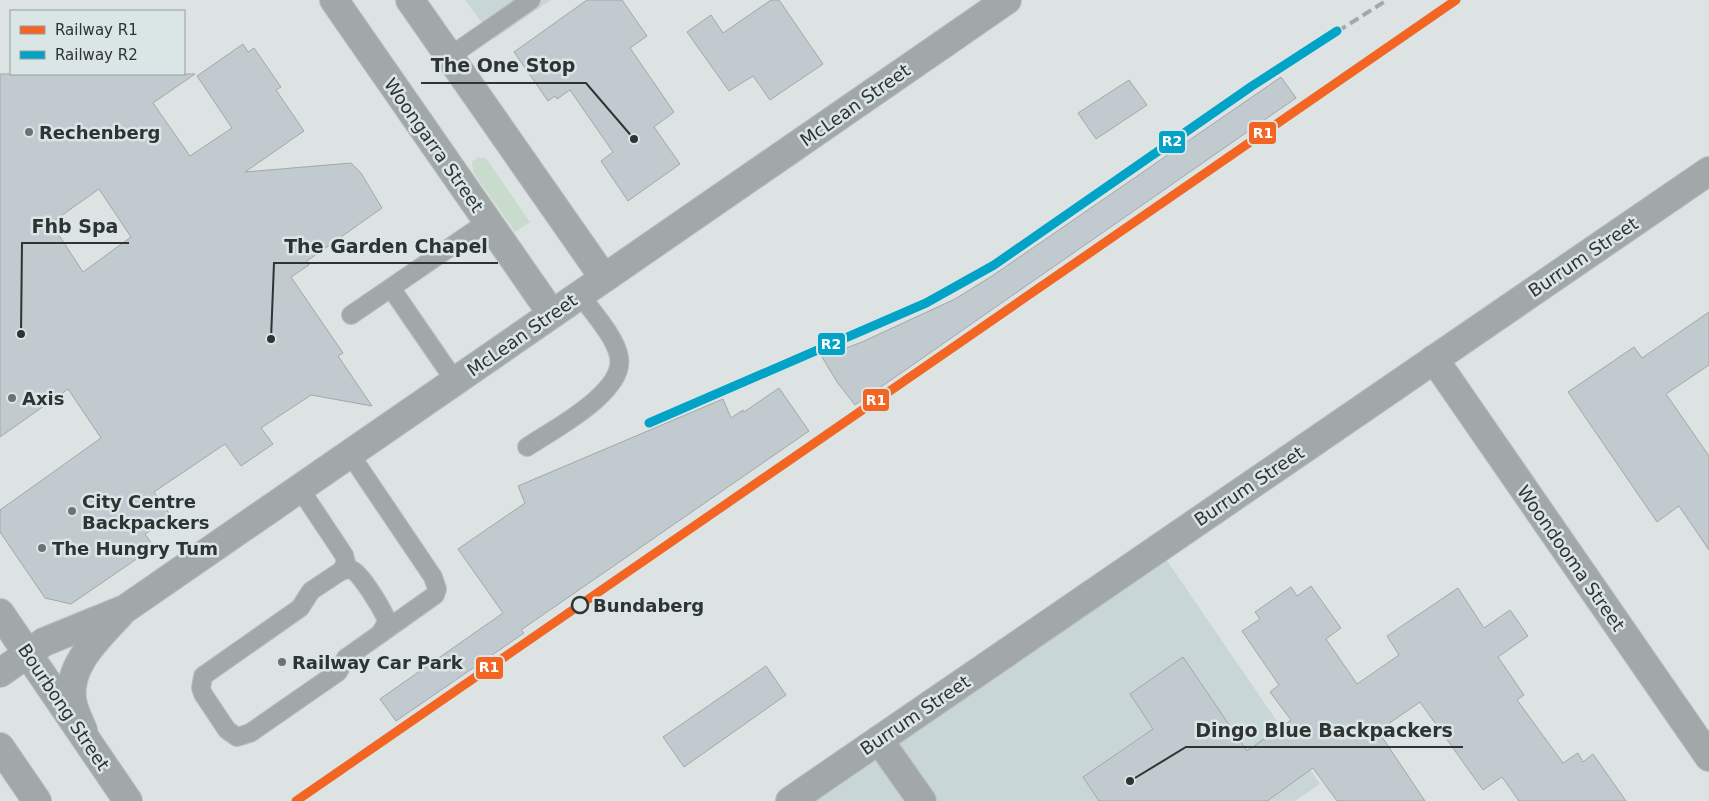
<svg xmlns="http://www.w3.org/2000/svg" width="1709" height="801" font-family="'DejaVu Sans',sans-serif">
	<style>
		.built { fill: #c8d6d7 }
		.green { fill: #c9dbcd }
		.building { fill: #c1cacf; stroke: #a3a7a8; fill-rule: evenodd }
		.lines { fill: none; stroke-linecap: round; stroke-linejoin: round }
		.service-casing { stroke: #bbbfbf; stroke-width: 20 }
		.minor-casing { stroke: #bbbfbf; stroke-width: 30 }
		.secondary-casing { stroke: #bbbfbf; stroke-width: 30 }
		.service { stroke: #a2a8a7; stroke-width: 18 }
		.minor { stroke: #a2a8a7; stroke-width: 28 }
		.secondary { stroke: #a1a8a7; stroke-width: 28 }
		.rail { stroke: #a4a8a8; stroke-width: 4; stroke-dasharray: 10 5; stroke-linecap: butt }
		.rail-1-casing { stroke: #dae5e6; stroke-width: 12 }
		.rail-2-casing { stroke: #dae5e6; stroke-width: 12 }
		.rail-1 { stroke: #f26522; stroke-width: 9 }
		.rail-2 { stroke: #02a3c6; stroke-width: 9 }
		.poi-dot { fill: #6c7171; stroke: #dae5e6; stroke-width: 2 }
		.stop-dot { fill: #dae5e6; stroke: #2f3333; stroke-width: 2.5 }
		.labels { text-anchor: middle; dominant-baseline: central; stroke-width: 5; stroke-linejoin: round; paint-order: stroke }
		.street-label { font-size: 18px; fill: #2f3333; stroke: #dae5e6 }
		.poi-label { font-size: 18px; font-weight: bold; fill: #2f3333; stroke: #dae5e6; text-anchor: start }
		.stop-label { font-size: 18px; font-weight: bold; fill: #2f3333; stroke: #dae5e6; text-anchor: start }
		.leader { fill: none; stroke: #2f3333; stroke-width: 2 }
		.callout-dot { fill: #2f3333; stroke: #dae5e6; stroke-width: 2 }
		.callout-label { font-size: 19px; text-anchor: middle; font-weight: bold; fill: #2f3333; stroke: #dae5e6; stroke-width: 5; stroke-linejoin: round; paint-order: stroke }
		.line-badge { stroke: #dae5e6; stroke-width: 2 }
		.badge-label { font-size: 14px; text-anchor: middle; font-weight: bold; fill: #fff }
	</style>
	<rect width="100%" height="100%" fill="#dde3e3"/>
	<!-- built -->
	<g class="built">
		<polygon points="465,0 551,0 494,39"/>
		<polygon points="1157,546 1320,784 1295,801 783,801"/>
	</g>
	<!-- green -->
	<polygon class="green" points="478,157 485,158 488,161 530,222 515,232 473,172 472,162"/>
	<!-- building -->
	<g class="building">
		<polygon points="587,0 622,0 647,36 630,48 674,112 654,127 680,164 628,201 601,161 613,152 570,90 557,99 555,96 548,101 514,52"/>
		<polygon points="771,0 779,0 823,64 770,100 753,76 729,91 687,32 711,15 723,33"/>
		<path d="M243,44L248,52L254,48L281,87L276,90L304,131L245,172L351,163L361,173L382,208L307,261L309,265L291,277L343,353L338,356L372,406L311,395L261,428L273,444L241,466L225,444L154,492L171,516L145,534L154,547L71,604L45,598L0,532V510L101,438L68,389L0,437V74H195L153,103L190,156L232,128L197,76ZM99,189L131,237L83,272L51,223Z"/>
		<polygon points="1281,77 1296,98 855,405 837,382 822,357 862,342 955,299 992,276"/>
		<polygon points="1129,80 1147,105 1096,139 1078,113"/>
		<polygon points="1709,312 1709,365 1666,394 1709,456 1709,550 1679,506 1657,522 1568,392 1634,347 1642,358"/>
		<polygon points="779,388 809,431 521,630 524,633 396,721 380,699 503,613 458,549 525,503 518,486 723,399 731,418 743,410 744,412"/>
		<polygon points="1311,586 1341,628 1326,639 1357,684 1399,655 1387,636 1458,588 1484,628 1510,610 1528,636 1498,657 1524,695 1517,700 1563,763 1578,753 1583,762 1593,754 1626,801 1519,801 1502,777 1483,790 1420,702 1378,731 1425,801 1337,801 1313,768 1267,801 1099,801 1083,777 1153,729 1130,694 1183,657 1247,751 1291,720 1270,692 1279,685 1242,631 1260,619 1255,612 1291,587 1297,596"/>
		<polygon points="766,666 786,695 684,767 663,737"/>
	</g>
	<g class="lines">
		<defs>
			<g id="service">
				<polyline points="449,57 531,0"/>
				<polyline points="391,288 455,381"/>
				<polyline points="351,315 487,222"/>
				<path d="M527,447C552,430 626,392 619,357C616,338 592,311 580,295"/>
				<polyline points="300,489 344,555 346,563 341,571 311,591 300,608 203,676 201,688 203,694 227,730 237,737 250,733 338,672 346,658 435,595 437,589 433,577 350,454"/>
				<path d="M341,571C344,570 349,569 352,570C361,573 385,613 387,622L380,634"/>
			</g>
			<g id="minor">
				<polyline points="334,0 552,314"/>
				<polyline points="410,0 604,278"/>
				<polyline points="1434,359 1709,757"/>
				<polyline points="0,673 44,642 125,609 1007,0"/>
				<path d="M83,730C79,721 74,711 72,700C67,665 99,637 120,614"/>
				<polyline points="879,740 922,801"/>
				<polyline points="790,801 1709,171"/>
			</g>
			<g id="secondary">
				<polyline points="0,613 128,801"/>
				<polyline points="0,747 37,801"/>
			</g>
		</defs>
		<!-- service casing -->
		<use href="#service" class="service-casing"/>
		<!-- minor casing -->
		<use href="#minor" class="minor-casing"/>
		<!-- secondary casing -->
		<use href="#secondary" class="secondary-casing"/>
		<!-- service -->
		<use href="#service" class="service"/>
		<!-- minor -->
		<use href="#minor" class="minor"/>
		<!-- secondary -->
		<use href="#secondary" class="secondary"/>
		<!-- rail -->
		<polyline class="rail" points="649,423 926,303 994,265 1252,86 1387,0"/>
		<defs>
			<polyline id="rail-1" points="296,801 1456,0"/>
			<polyline id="rail-2" points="649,423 926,303 994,265 1252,86 1337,31"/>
		</defs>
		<!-- rail-1 casing -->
		<use href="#rail-1" class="rail-1-casing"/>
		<!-- rail-2 casing -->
		<use href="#rail-2" class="rail-2-casing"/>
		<!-- rail-1 -->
		<use href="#rail-1" class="rail-1"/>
		<!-- rail-2 -->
		<use href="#rail-2" class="rail-2"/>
	</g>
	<!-- markers -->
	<g class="poi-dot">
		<circle cx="29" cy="132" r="5"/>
		<circle cx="12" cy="398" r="5"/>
		<circle cx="72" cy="511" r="5"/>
		<circle cx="42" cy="548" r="5"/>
		<circle cx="282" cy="662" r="5"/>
	</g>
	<circle class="stop-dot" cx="580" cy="605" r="8"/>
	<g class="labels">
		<!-- street labels -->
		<g class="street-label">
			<text transform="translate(855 105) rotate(-35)">McLean Street</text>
			<text transform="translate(434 145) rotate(55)">Woongarra Street</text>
			<text transform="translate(1583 257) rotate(-34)">Burrum Street</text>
			<text transform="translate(522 335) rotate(-35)">McLean Street</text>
			<text transform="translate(1249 486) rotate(-34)">Burrum Street</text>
			<text transform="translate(1571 558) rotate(55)">Woondooma Street</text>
			<text transform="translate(64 707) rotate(56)">Bourbong Street</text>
			<text transform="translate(915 715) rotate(-34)">Burrum Street</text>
		</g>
		<!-- poi labels -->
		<g class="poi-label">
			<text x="39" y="132">Rechenberg</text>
			<text x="22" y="398">Axis</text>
			<text x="82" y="501">City Centre<tspan x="82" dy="21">Backpackers</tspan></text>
			<text x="52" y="548">The Hungry Tum</text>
			<text x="292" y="662">Railway Car Park</text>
		</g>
		<!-- stop labels -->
		<g class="stop-label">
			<text x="593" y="605">Bundaberg</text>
		</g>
	</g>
	<!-- callouts -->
	<path class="leader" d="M634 139L586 83H421M21 334L22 243H129M271 339L274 263H498M1130 781L1186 747H1463"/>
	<g class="callout-dot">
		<circle cx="634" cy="139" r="5"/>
		<circle cx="21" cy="334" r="5"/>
		<circle cx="271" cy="339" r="5"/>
		<circle cx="1130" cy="781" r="5"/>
	</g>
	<g class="callout-label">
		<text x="503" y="72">The One Stop</text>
		<text x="75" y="233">Fhb Spa</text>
		<text x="386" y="253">The Garden Chapel</text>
		<text x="1324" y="737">Dingo Blue Backpackers</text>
	</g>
	<g class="line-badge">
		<rect x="1248" y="121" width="29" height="24" rx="5" fill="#f26522"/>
		<rect x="1158" y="130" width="28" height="24" rx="5" fill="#02a3c6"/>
		<rect x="817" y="332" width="29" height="24" rx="5" fill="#02a3c6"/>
		<rect x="862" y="388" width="28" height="24" rx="5" fill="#f26522"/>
		<rect x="475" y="656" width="29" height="24" rx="5" fill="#f26522"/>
	</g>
	<g class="badge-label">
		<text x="1263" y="138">R1</text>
		<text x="1172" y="146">R2</text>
		<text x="831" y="349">R2</text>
		<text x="876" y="405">R1</text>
		<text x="489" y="672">R1</text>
	</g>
	<!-- legend -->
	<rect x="10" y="10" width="175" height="65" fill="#dae5e6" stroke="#969e9e"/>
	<rect x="20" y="26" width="25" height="8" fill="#f26522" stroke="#969e9e"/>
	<text x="55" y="35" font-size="15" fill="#2f3333">Railway R1</text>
	<rect x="20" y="51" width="25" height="8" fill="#02a3c6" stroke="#969e9e"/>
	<text x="55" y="60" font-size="15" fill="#2f3333">Railway R2</text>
</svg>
